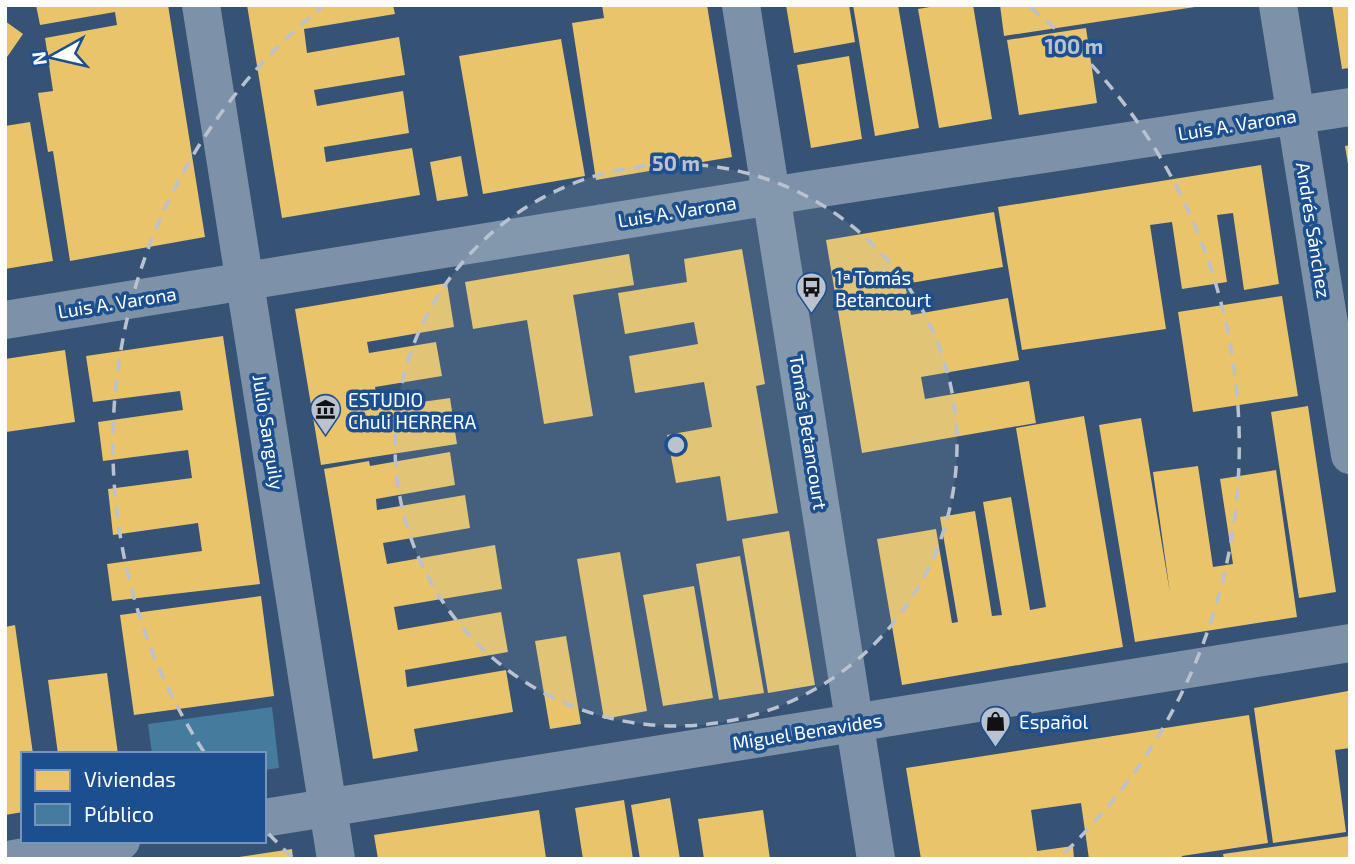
<svg xmlns="http://www.w3.org/2000/svg" width="1355" height="864" font-family="'Exo 2',sans-serif">
	<style>
		.homes { fill: #e9c46a }
		.public { fill: #457b9d }
		.lines { fill: none; stroke-linecap: round; stroke-linejoin: round }
		.minor { stroke: #7d92a8; stroke-width: 38 }
		.ring { fill: none; stroke: #b9c2ce; stroke-width: 3.5; stroke-dasharray: 12 9 }
		.labels { text-anchor: middle; dominant-baseline: central; stroke-width: 7; stroke-linejoin: round; paint-order: stroke }
		.street-label { font-size: 19px; fill: #fff; stroke: #1b4f8f }
		.poi-label { font-size: 19px; fill: #fff; stroke: #1b4f8f; text-anchor: start }
		.centre { fill: #b9c2ce; stroke: #1b4f8f; stroke-width: 3.5 }
		.ring-label { font-size: 21px; text-anchor: middle; font-weight: bold; fill: #b9c2ce; stroke: #1b4f8f; stroke-width: 7; stroke-linejoin: round; paint-order: stroke }
	</style>
	<rect width="100%" height="100%" fill="#365274"/>
	<!-- homes -->
	<g class="homes">
		<polygon points="36,5 168,5 205,237 70,261 53,151 48,152 38,93 53,91 45,38 117,25 115,12 40,25"/>
		<polygon points="247,5 393,5 395,14 304,29 307,53 399,37 405,75 314,90 317,106 403,91 409,133 324,147 326,162 412,148 420,195 282,218"/>
		<polygon points="602,5 707,5 732,157 596,180 572,23 604,18"/>
		<polygon points="786,5 849,5 855,42 794,53"/>
		<polygon points="853,5 898,5 919,128 875,136"/>
		<polygon points="941,5 973,5 992,119 939,128 918,9"/>
		<polygon points="1000,5 1195,5 1195,7 1004,36"/>
		<polygon points="1332,5 1350,5 1350,68 1342,69"/>
		<polygon points="5,21 23,34 5,60"/>
		<polygon points="1086,28 1097,103 1019,115 1007,40"/>
		<polygon points="561,39 585,176 483,194 459,56"/>
		<polygon points="849,56 862,139 811,148 797,65"/>
		<polygon points="30,122 53,261 5,269 5,126"/>
		<polygon points="1350,145 1350,164 1348,164 1345,146"/>
		<polygon points="461,156 468,196 437,201 430,162"/>
		<polygon points="1261,165 1279,284 1244,290 1233,213 1217,215 1227,282 1182,289 1172,222 1150,225 1166,329 1022,350 998,207"/>
		<polygon points="994,212 1003,267 905,284 911,315 1008,298 1019,360 921,377 925,399 1029,381 1036,423 862,453 826,240"/>
		<polygon points="742,249 765,384 756,386 778,513 727,521 720,476 676,483 667,435 712,427 704,382 635,393 629,356 698,344 694,322 625,334 618,293 687,282 684,259"/>
		<polygon points="629,254 634,285 573,295 593,416 544,424 527,320 473,329 465,282"/>
		<polygon points="447,283 454,327 367,342 369,353 436,342 442,376 375,387 379,408 450,398 457,444 321,465 295,309"/>
		<polygon points="1282,296 1298,396 1193,412 1178,312"/>
		<polygon points="223,336 260,584 112,601 107,564 202,551 198,523 113,535 108,489 192,478 188,450 103,461 98,422 183,410 180,391 93,402 86,356"/>
		<polygon points="65,350 75,422 6,432 5,359"/>
		<polygon points="1308,406 1336,592 1299,598 1271,412"/>
		<polygon points="1084,416 1123,647 902,685 877,539 936,529 952,623 958,622 940,517 975,511 992,616 1002,615 983,502 1011,497 1030,610 1046,607 1016,428"/>
		<polygon points="1141,418 1170,593 1153,472 1198,466 1213,567 1233,564 1220,479 1276,470 1297,617 1135,642 1099,425"/>
		<polygon points="450,452 455,485 376,499 377,510 465,495 470,528 383,543 387,564 495,545 502,589 394,607 398,630 501,612 508,652 405,670 407,687 506,670 513,712 414,729 418,751 373,759 324,469 369,461 370,466"/>
		<polygon points="789,531 815,685 768,693 742,539"/>
		<polygon points="620,552 647,711 604,719 577,559"/>
		<polygon points="740,556 764,693 719,700 696,564"/>
		<polygon points="694,586 713,698 663,706 643,595"/>
		<polygon points="261,596 274,696 134,715 120,615"/>
		<polygon points="15,625 33,754 23,754 23,812 5,815 5,627"/>
		<polygon points="566,636 581,724 550,729 535,641"/>
		<polygon points="107,673 118,754 58,754 48,680"/>
		<polygon points="1348,691 1350,748 1335,750 1346,832 1273,843 1254,708"/>
		<polygon points="1249,715 1268,843 1182,856 1182,859 1089,859 1081,803 1031,810 1037,851 1073,846 1074,859 921,859 906,768"/>
		<polygon points="670,798 680,859 640,859 631,805"/>
		<polygon points="624,800 633,859 583,859 575,808"/>
		<polygon points="539,810 546,858 378,859 374,835"/>
		<polygon points="763,810 770,859 704,859 698,819"/>
		<polygon points="1350,836 1350,859 1224,859 1223,854"/>
		<polygon points="292,849 293,859 239,859 239,857"/>
	</g>
	<!-- public -->
	<polygon class="public" points="272,707 279,768 264,770 264,754 152,754 148,724"/>
	<g class="lines">
		<!-- minor -->
		<g class="minor">
			<polyline points="201,5 336,859"/>
			<polyline points="741,5 876,859"/>
			<polyline points="1278,5 1350,455"/>
			<polyline points="5,320 802,191 1350,107"/>
			<polyline points="264,818 1350,643"/>
			<polyline points="13,859 121,841"/>
		</g>
	</g>
	<!-- distance rings -->
	<circle cx="676" cy="445" r="281" fill="#b9c2ce" fill-opacity=".12"/>
	<g class="ring">
		<circle cx="676" cy="445" r="281"/>
		<path d="M292 857A563 563 0 0 1 268 833M204 752A563 563 0 0 1 322 7M1030 7A563 563 0 0 1 1060 857"/>
	</g>
	<!-- icons -->
	<defs>
		<symbol id="bus-pin" viewBox="-11 -11 22 30"><path d="M0 17L-7.5 6A9.5 9.5 0 1 1 7.5 6Z" fill="#b9c2ce" stroke="#1b4f8f"/><path d="M-5-6H5V4H4V6H2V4H-2V6H-4V4H-5ZM-3.5-4V0h7V-4ZM-3.5 1.2v1.5H-2V1.2ZM2 1.2v1.5H3.5V1.2Z" fill="#111"/></symbol>
		<symbol id="museum-pin" viewBox="-11 -11 22 30"><path d="M0 17L-7.5 6A9.5 9.5 0 1 1 7.5 6Z" fill="#b9c2ce" stroke="#1b4f8f"/><path d="M0-6L6-3V-2H-6V-3ZM-5-1h2V3h-2ZM-1-1h2V3h-2ZM3-1h2V3H3ZM-6 4H6V6H-6Z" fill="#111"/></symbol>
		<symbol id="shop-pin" viewBox="-11 -11 22 30"><path d="M0 17L-7.5 6A9.5 9.5 0 1 1 7.5 6Z" fill="#b9c2ce" stroke="#1b4f8f"/><path d="M-5-2.5h2.3a2.7 3.5 0 0 1 5.4 0H5L5.5 6h-11ZM-1.5-2.5h3a1.5 2.3 0 0 0-3 0Z" fill="#111"/></symbol>
	</defs>
	<g fill-rule="evenodd">
		<use href="#bus-pin" x="794" y="270" width="35" height="47"/>
		<use href="#museum-pin" x="308" y="392" width="35" height="47"/>
		<use href="#shop-pin" x="978" y="704" width="35" height="47"/>
	</g>
	<g class="labels">
		<!-- street labels -->
		<g class="street-label">
			<text transform="translate(1237 124) rotate(-9)">Luis A. Varona</text>
			<text transform="translate(677 211) rotate(-9)">Luis A. Varona</text>
			<text transform="translate(1314 230) rotate(81)">Andrés Sánchez</text>
			<text transform="translate(117 302) rotate(-9)">Luis A. Varona</text>
			<text transform="translate(269 432) rotate(81)">Julio Sanguily</text>
			<text transform="translate(809 432) rotate(81)">Tomás Betancourt</text>
			<text transform="translate(807 731) rotate(-9)">Miguel Benavides</text>
		</g>
		<!-- poi labels -->
		<g class="poi-label">
			<text x="835" y="277">1ª Tomás<tspan x="835" dy="22">Betancourt</tspan></text>
			<text x="348" y="399">ESTUDIO<tspan x="348" dy="22">Chuli HERRERA</tspan></text>
			<text x="1019" y="721">Español</text>
		</g>
	</g>
	<circle cx="676" cy="445" r="10" class="centre"/>
	<g class="ring-label">
		<text x="1074" y="54">100 m</text>
		<text x="676" y="171">50 m</text>
	</g>
	<!-- border -->
	<rect width="1355" height="864" fill="none" stroke="#ffffff" stroke-width="14"/>
	<!-- legend -->
	<rect x="21" y="752" width="245" height="91" fill="#1b4f8f" stroke="#7695bc" stroke-width="2"/>
	<rect x="35" y="770" width="35" height="21" fill="#e9c46a" stroke="#7695bc" stroke-width="2"/>
	<text x="84" y="787" font-size="21" fill="#ffffff">Viviendas</text>
	<rect x="35" y="804" width="35" height="21" fill="#457b9d" stroke="#7695bc" stroke-width="2"/>
	<text x="84" y="822" font-size="21" fill="#ffffff">Público</text>
	<!-- north arrow -->
	<g transform="translate(56 56) rotate(262)" stroke="#1b4f8f" stroke-width="5" paint-order="stroke">
	<path d="M0-5L12 26L0 18L-12 26Z" fill="#ffffff"/>
	<text y="-10" font-size="19" font-weight="bold" text-anchor="middle" fill="#ffffff">N</text>
	</g>
</svg>
